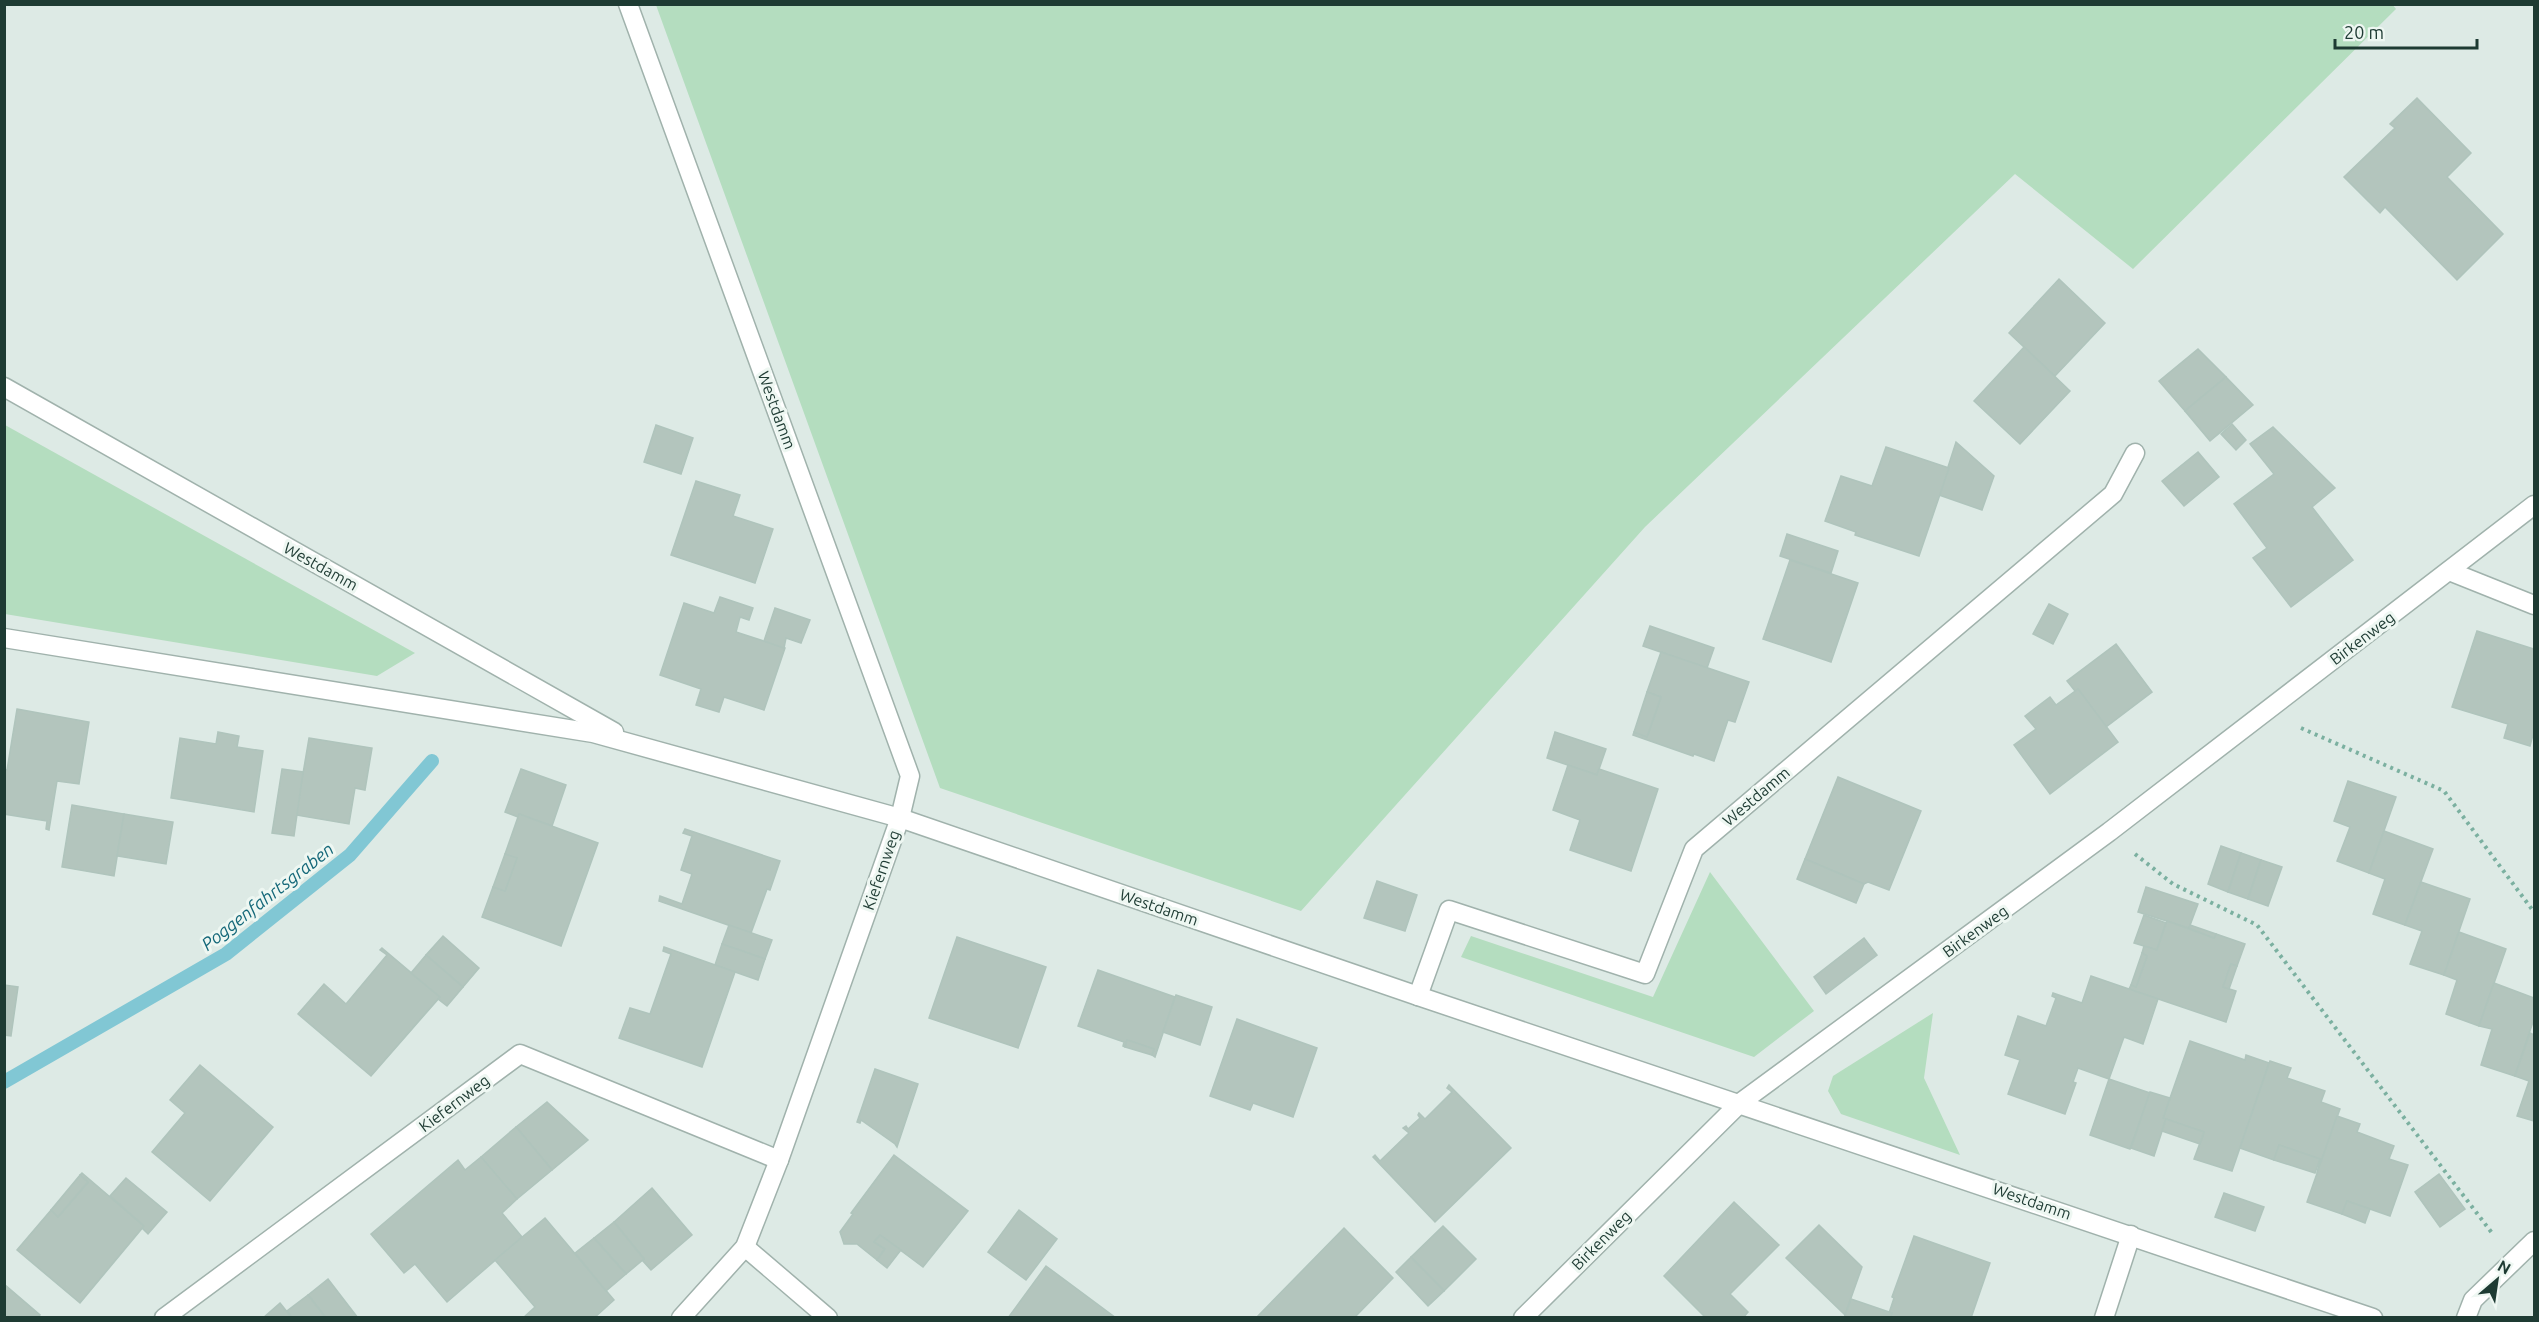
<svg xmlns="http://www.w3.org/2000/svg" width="2539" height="1322" font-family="Ubuntu,sans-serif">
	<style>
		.green { fill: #b4ddbf }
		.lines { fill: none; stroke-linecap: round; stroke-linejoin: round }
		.stream { stroke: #81c7d4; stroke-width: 14 }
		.building { fill: #b3c5bd; stroke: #afc4bc; stroke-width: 1.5 }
		.lane-casing { stroke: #a0b2ac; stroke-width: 21 }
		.street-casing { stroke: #a0b2ac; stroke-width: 21 }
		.path { stroke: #7bb0a0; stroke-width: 4; stroke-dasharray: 3 4.5; stroke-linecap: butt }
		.lane { stroke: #fff; stroke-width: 18 }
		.street { stroke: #fff; stroke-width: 18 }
		.labels { text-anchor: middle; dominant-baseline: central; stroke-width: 6; stroke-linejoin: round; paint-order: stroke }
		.street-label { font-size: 16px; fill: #1e3b33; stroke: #eef7f2 }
		.water-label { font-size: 18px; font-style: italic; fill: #156879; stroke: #eef7f2 }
	</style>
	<rect width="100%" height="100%" fill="#ddeae5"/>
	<!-- green -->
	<g class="green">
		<polygon points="2392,4 2396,9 2133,269 2015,174 1645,527 1301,911 940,788 656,5"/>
		<polygon points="5,425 415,653 377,676 5,614"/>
		<polygon points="1710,872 1814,1011 1754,1057 1461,957 1471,936 1653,997"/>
		<polygon points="1933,1013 1924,1078 1960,1155 1841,1114 1828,1091 1833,1076"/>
	</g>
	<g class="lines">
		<!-- stream -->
		<polyline class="stream" points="4,1082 226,954 350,855 432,761"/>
	</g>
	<!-- building -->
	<g class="building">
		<polygon points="2417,98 2471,153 2447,177 2503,234 2457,280 2385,207 2380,213 2344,177 2395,128 2390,124"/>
		<polygon points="2059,279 2105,323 2055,376 2009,333"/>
		<polygon points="2024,347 2070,391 2020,444 1974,401"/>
		<polygon points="2198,349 2226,377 2185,411 2159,381"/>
		<polygon points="2226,377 2253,405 2210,441 2185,411"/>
		<polygon points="2232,424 2246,440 2236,450 2221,434"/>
		<polygon points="656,425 693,438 681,474 644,462"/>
		<polygon points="2273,427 2335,488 2312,507 2353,560 2291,607 2253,558 2267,548 2234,504 2274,474 2250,444"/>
		<polygon points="1956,442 1994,476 1982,510 1939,495"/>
		<polygon points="1886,447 1949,468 1919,556 1855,535 1856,532 1825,521 1841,476 1872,486"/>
		<polygon points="2198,452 2219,477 2184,506 2162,481"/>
		<polygon points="696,481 740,495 733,516 773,529 755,583 671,555"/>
		<polygon points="1787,534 1838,551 1831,573 1780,556"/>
		<polygon points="1790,560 1858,583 1831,662 1763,639"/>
		<polygon points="720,597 753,608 749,620 740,617 736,632 785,648 764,710 724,697 719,712 696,705 701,689 660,675 684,603 714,613"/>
		<polygon points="2049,604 2068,614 2053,644 2033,634"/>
		<polygon points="775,608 810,620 801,643 786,638 784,648 764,641"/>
		<polygon points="1650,626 1714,648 1707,668 1643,646"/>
		<polygon points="2477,631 2534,649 2534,731 2530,746 2504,738 2508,724 2452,707"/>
		<polygon points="2116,644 2152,692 2106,727 2078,689 2075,691 2067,681"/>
		<polygon points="1661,652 1749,682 1735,722 1728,720 1714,761 1694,754 1693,756 1633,735 1634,732 1647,737 1661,697 1647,692"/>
		<polygon points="2078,689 2118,742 2050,794 2014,745 2036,729 2025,716 2050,697 2056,705"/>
		<polygon points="1647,692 1661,697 1647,737 1634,732"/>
		<polygon points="17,709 89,722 79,784 57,781 49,830 46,829 47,821 4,814 4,769 7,770"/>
		<polygon points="218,732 239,736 237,747 263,751 254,812 171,798 180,738 216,744"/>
		<polygon points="1555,732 1606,749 1597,775 1547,758"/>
		<polygon points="309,738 372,748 365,790 355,788 349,824 296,815"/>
		<polygon points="1568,765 1597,775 1599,769 1658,789 1631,871 1570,850 1580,820 1553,810"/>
		<polygon points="282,769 303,772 294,836 272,833"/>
		<polygon points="521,769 566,785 552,826 519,814 518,817 505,812"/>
		<polygon points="1838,777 1921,811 1889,890 1868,882 1864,884 1805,859"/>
		<polygon points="2348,781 2396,797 2369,873 2337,861 2350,827 2334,821"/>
		<polygon points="72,805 124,814 114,876 62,867"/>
		<polygon points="124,814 173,822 166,864 117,856"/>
		<polygon points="519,814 598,843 561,946 482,917 493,887 505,891 517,858 505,854"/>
		<polygon points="685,829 780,861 770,890 767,889 751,933 659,901 660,896 682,904 692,874 681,870 692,836 683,833"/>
		<polygon points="2384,831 2433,849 2405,925 2373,914 2385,879 2369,873"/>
		<polygon points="2221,846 2241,853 2228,892 2208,884"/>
		<polygon points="2241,853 2261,860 2248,899 2228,892"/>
		<polygon points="505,854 517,858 505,891 493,887"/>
		<polygon points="1805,859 1864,884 1856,903 1797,879"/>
		<polygon points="2261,860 2282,867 2268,906 2248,899"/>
		<polygon points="1377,881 1417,895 1405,931 1364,918"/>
		<polygon points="2421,882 2470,899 2444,975 2410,964 2422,931 2405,925"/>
		<polygon points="2146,887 2198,904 2189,928 2138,912"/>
		<polygon points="2144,915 2166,923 2157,950 2134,943"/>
		<polygon points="2167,921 2214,938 2216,934 2245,944 2237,966 2231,964 2223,987 2236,991 2226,1022 2129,989 2131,985 2136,987 2147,956 2142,953 2144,946 2157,950"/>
		<polygon points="729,925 772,940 765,959 722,944"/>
		<polygon points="2190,925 2216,934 2214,938 2189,928"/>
		<polygon points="2459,932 2506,949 2479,1026 2446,1014 2457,980 2444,975"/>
		<polygon points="443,936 479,968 463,987 426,955"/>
		<polygon points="957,937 1046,967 1018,1048 929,1018"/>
		<polygon points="1864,938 1877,955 1826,994 1814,977"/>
		<polygon points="722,944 765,959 758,980 715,965"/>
		<polygon points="664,947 735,972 702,1067 619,1038 630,1008 650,1014 671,954 663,951"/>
		<polygon points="382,948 440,997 371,1076 298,1014 324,984 346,1004 387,955 380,950"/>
		<polygon points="2142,953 2147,956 2136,987 2131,985"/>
		<polygon points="426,955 463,987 447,1006 438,999 440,997 411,973"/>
		<polygon points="2231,964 2237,966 2229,989 2223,987"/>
		<polygon points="1098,970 1175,997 1155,1057 1152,1055 1154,1049 1127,1040 1125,1047 1123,1046 1124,1042 1078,1026"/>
		<polygon points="2091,976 2158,999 2143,1044 2124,1037 2109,1079 2078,1068 2073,1082 2076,1083 2065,1114 2008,1094 2020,1060 2005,1055 2018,1016 2046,1026 2056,998 2052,996 2053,993 2082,1003"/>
		<polygon points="2494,983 2534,998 2534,1019 2515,1076 2481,1065 2492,1029 2479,1026"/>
		<polygon points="4,985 18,987 11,1036 4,1035"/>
		<polygon points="1176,995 1212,1007 1200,1045 1163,1032"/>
		<polygon points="1237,1019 1317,1048 1293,1117 1253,1103 1250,1110 1210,1096"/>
		<polygon points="2530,1033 2534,1035 2534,1121 2517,1116 2529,1081 2515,1076"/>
		<polygon points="1127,1040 1154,1049 1152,1055 1125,1047"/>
		<polygon points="2190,1041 2245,1060 2246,1055 2269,1063 2232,1171 2194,1159 2204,1132 2163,1118"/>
		<polygon points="2270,1061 2291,1068 2287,1078 2325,1091 2321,1102 2340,1109 2317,1173 2320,1159 2279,1145 2274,1160 2240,1148"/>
		<polygon points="200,1065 273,1127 210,1201 152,1152 185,1113 170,1100"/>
		<polygon points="875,1069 918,1084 897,1147 895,1144 861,1120 860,1123 857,1122"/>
		<polygon points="2109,1079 2150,1093 2130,1149 2090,1135"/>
		<polygon points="1449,1085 1511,1148 1435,1222 1373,1157 1375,1155 1380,1161 1409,1133 1403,1128 1406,1126 1408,1129 1420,1118 1418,1115 1419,1113 1425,1119 1452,1092 1447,1088"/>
		<polygon points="2150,1092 2170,1098 2163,1118 2166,1119 2154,1156 2131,1148"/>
		<polygon points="547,1102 588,1140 552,1170 516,1127"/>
		<polygon points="2337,1116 2360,1124 2357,1132 2394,1146 2389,1159 2408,1165 2390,1216 2347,1201 2342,1214 2307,1202"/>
		<polygon points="2166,1119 2204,1132 2200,1144 2162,1131"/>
		<polygon points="516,1127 552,1170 517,1199 481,1157"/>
		<polygon points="2279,1145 2320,1159 2315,1173 2274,1160"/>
		<polygon points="894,1155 968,1211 923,1267 880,1235 874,1242 885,1249 877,1260 857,1244 844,1244 840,1232 853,1214 851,1213"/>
		<polygon points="481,1157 517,1199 502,1213 522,1237 447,1302 415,1264 404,1273 371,1234 458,1160 465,1170"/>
		<polygon points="82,1173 144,1226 80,1303 17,1250 51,1210 58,1217 88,1182 80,1175"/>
		<polygon points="2439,1174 2465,1209 2440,1227 2415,1192"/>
		<polygon points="80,1175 88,1182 58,1217 51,1210"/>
		<polygon points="126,1178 167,1212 148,1234 142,1228 144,1226 110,1196"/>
		<polygon points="652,1188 692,1235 651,1270 642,1260 644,1259 614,1222"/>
		<polygon points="2224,1193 2264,1207 2255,1231 2215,1217"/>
		<polygon points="2347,1201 2370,1209 2365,1223 2342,1214"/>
		<polygon points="1734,1202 1779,1245 1730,1294 1748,1312 1743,1318 1706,1318 1664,1276"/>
		<polygon points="1019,1210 1057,1239 1026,1280 988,1252"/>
		<polygon points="545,1218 614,1300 594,1318 523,1318 535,1307 495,1260"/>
		<polygon points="614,1222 644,1259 626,1274 594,1238"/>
		<polygon points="1819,1225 1862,1267 1845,1315 1786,1258"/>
		<polygon points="1443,1226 1476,1259 1444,1291 1411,1257"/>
		<polygon points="1344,1228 1393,1278 1354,1318 1256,1318"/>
		<polygon points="880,1235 901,1250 887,1268 877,1260 885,1249 874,1242"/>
		<polygon points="1914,1236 1990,1263 1971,1318 1890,1318 1892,1313 1889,1313 1894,1298 1892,1297"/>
		<polygon points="594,1238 626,1274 606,1291 575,1253"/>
		<polygon points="1411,1257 1444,1291 1428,1306 1396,1272"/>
		<polygon points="1046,1266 1116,1318 1008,1318"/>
		<polygon points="328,1279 358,1318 326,1318 308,1295"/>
		<polygon points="4,1284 40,1315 38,1318 4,1318"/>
		<polygon points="308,1295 326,1318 292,1318 287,1311"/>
		<polygon points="1851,1299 1892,1313 1890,1318 1844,1318"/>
		<polygon points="280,1303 292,1318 263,1318"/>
	</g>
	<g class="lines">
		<defs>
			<g id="lane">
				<polyline points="2449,571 2534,605"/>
				<polyline points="2466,1318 2473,1300 2534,1241"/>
			</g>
			<g id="street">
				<polyline points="628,4 910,776 900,818 779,1160 745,1247 681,1318"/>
				<polyline points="4,387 614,732"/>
				<polyline points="4,638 593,733 900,818 1418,996 2373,1318"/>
				<polyline points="1418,996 1449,910 1645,974 1694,849 2113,494 2135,453"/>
				<polyline points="745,1247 828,1318"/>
				<polyline points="164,1318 520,1054 779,1160"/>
				<polyline points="1523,1318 1740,1103 2109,832 2534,505"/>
				<polyline points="2104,1318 2131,1235"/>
			</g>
		</defs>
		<!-- lane casing -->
		<use href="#lane" class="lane-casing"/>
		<!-- street casing -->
		<use href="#street" class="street-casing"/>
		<!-- path -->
		<g class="path">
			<polyline points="2301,728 2444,791 2534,912"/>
			<polyline points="2135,854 2173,884 2257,925 2492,1233"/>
		</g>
		<!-- lane -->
		<use href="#lane" class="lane"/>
		<!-- street -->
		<use href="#street" class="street"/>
	</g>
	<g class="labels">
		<!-- street labels -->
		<g class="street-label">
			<text transform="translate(777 410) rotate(70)">Westdamm</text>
			<text transform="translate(321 566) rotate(29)">Westdamm</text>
			<text transform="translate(2362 638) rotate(-37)">Birkenweg</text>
			<text transform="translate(1756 796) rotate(-40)">Westdamm</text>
			<text transform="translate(881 870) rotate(-71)">Kiefernweg</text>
			<text transform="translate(1159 907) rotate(19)">Westdamm</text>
			<text transform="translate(1975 931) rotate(-36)">Birkenweg</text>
			<text transform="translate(454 1103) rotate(-37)">Kiefernweg</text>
			<text transform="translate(2032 1201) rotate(19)">Westdamm</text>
			<text transform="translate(1601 1240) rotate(-45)">Birkenweg</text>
		</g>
		<!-- water labels -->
		<g class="water-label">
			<text transform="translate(267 896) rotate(-38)">Poggenfahrtsgraben</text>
		</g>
	</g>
	<!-- border -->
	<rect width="2539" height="1322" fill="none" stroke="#1e3b33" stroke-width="12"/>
	<!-- north arrow -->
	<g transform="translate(2497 1280) rotate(29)" stroke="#eef7f2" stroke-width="4.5" paint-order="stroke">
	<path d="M0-4.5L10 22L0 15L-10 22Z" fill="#1e3b33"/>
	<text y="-9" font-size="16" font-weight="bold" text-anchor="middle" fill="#1e3b33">N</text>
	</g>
	<!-- scale -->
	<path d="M2335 39v9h142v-9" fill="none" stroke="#1e3b33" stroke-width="3"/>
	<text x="2344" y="39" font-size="18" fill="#1e3b33" stroke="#eef7f2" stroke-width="4.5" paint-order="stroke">20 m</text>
</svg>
